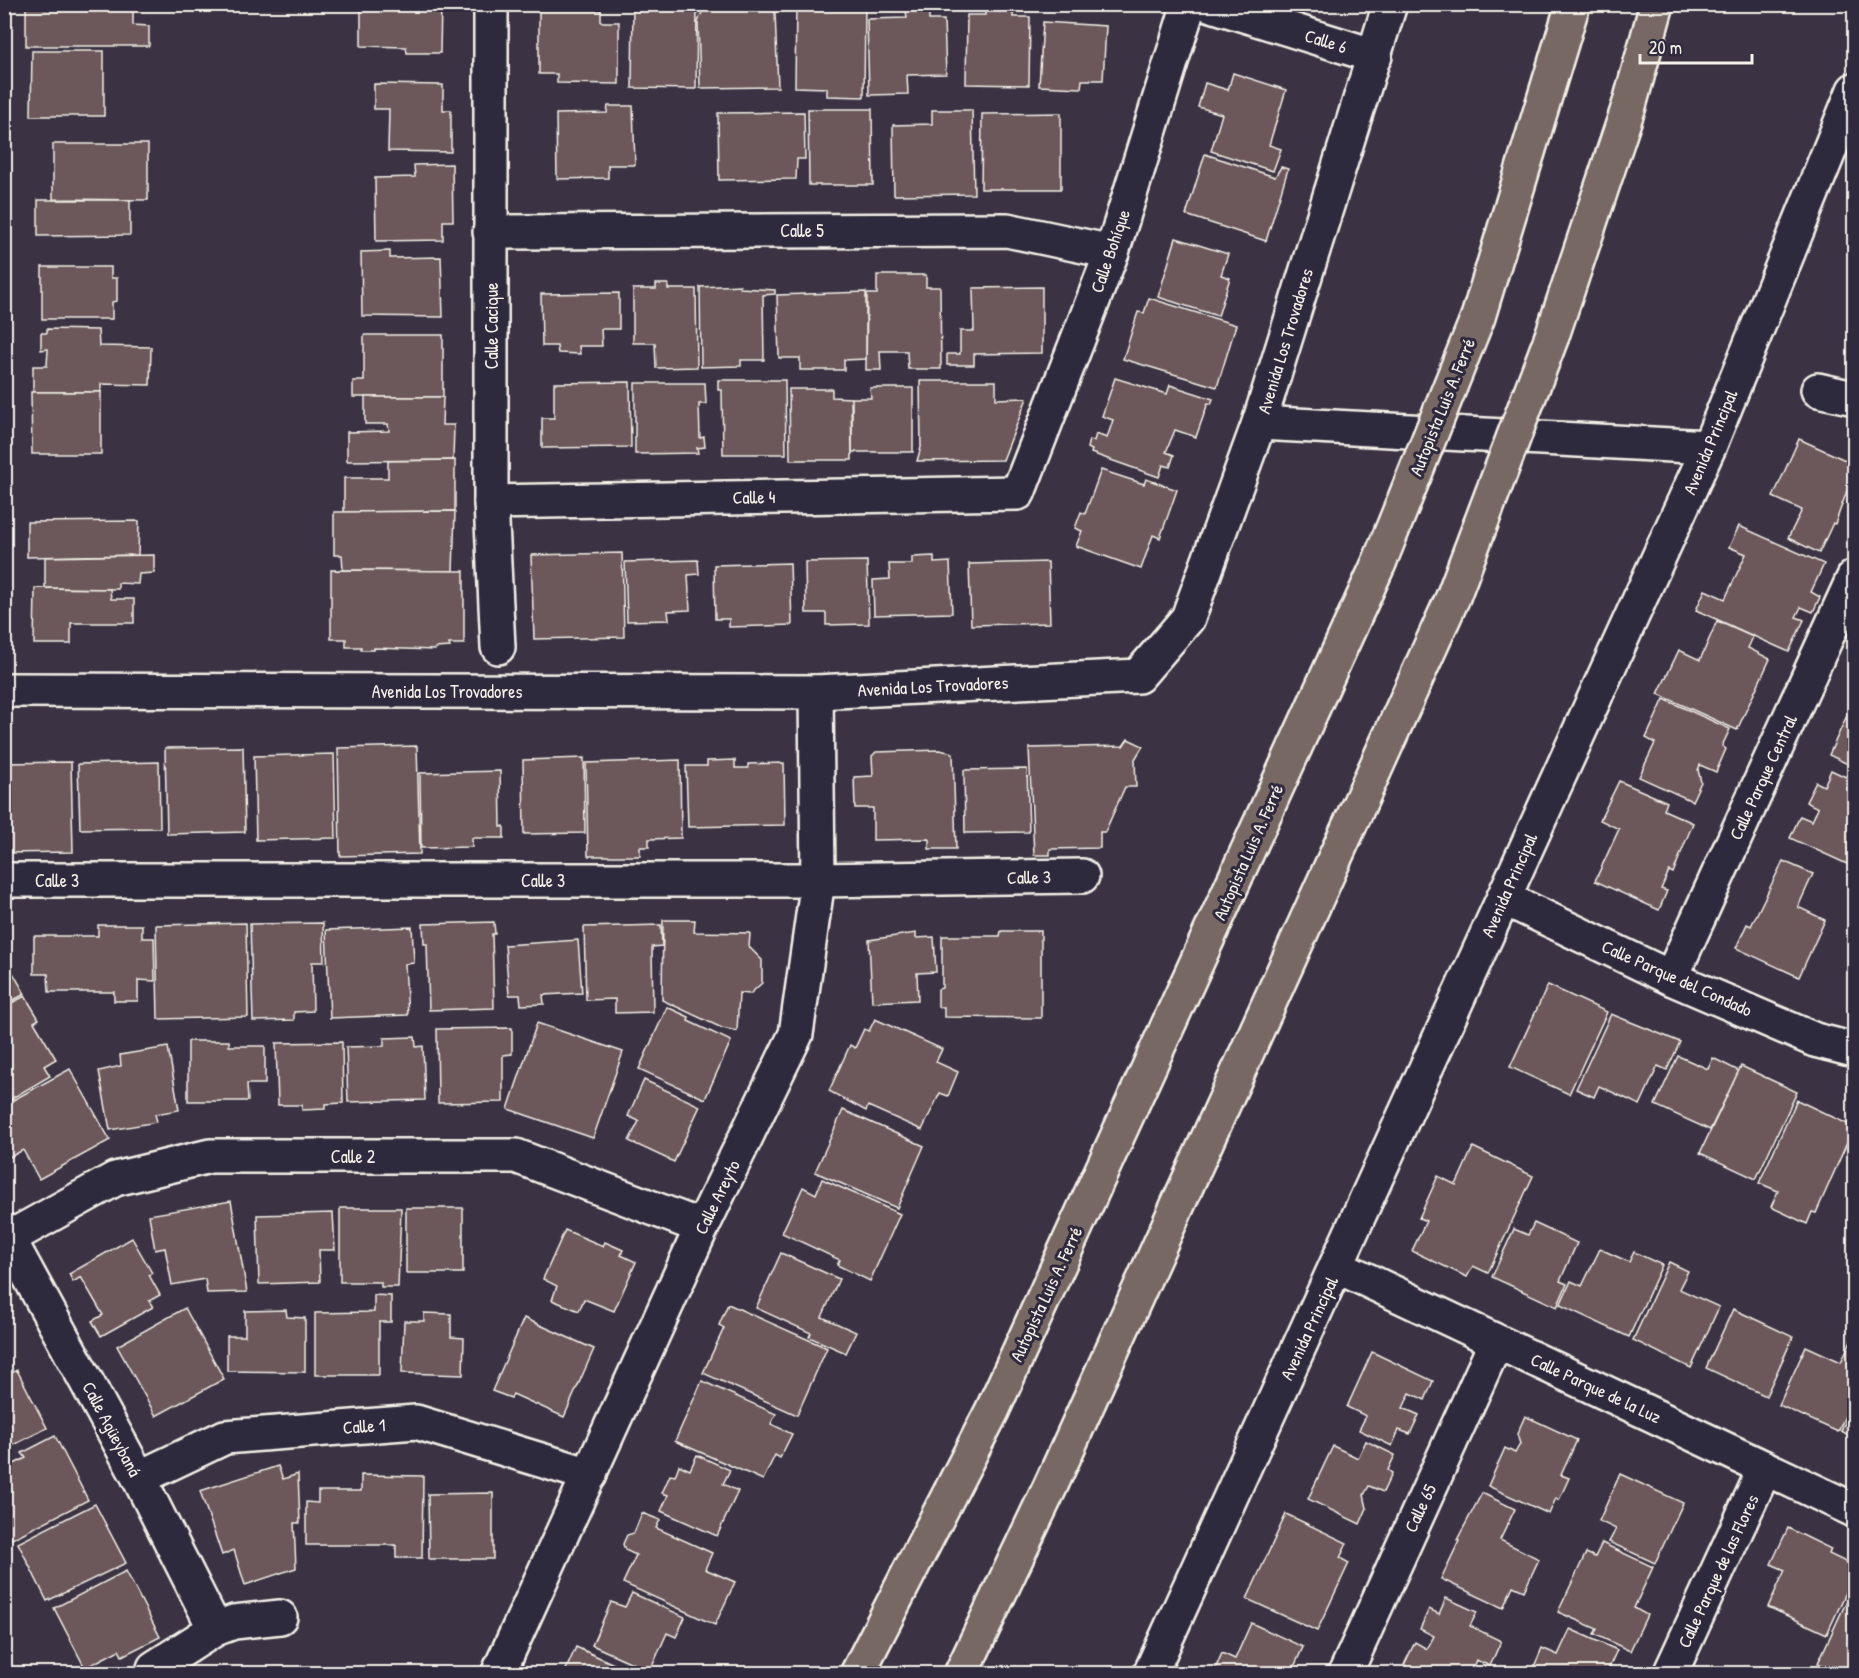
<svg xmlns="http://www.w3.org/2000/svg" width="1859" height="1678" font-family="'Patrick Hand',sans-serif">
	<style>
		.building { fill: #6c585a; stroke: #f4f1e8; stroke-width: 1.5 }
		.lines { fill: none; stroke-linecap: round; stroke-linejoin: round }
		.street-casing { stroke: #f4f1e8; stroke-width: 38 }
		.highway-casing { stroke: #f4f1e8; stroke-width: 38 }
		.street { stroke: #2f2a3d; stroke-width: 33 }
		.highway { stroke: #776864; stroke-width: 33 }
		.highway-bridge-casing { stroke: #f4f1e8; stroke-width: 38; stroke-linecap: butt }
		.highway-bridge { stroke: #776864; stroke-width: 33 }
		.labels { text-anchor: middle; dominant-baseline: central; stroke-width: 6; stroke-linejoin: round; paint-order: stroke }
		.street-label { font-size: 18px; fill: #f4f1e8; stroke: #2f2a3d }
	</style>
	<rect width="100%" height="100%" fill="#3b3343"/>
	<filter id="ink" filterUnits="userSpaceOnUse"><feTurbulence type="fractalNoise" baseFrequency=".0167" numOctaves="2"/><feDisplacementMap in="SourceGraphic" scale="12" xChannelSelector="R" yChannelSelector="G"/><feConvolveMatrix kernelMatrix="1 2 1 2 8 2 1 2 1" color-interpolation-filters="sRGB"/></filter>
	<g filter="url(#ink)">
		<!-- building -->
		<g class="building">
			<polygon points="26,4 133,4 133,25 149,26 149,46 26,46"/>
			<polygon points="361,4 441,4 440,53 407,53 406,47 361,46"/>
			<polygon points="633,4 697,5 696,89 632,88"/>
			<polygon points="796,4 865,5 864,97 827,96 827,88 795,87"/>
			<polygon points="713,7 767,9 775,12 778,87 700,88 698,22 702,12"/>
			<polygon points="985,7 1013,7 1013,17 1030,17 1029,85 966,84 967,15 985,15"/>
			<polygon points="929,9 929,20 944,20 946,74 907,75 908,94 869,95 867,19 907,18 906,10"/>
			<polygon points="539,10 601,10 601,22 619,22 619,84 557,83 557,74 539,74"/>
			<polygon points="1043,22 1106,26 1103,80 1082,80 1081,88 1039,86"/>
			<polygon points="32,51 104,51 104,116 31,116"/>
			<polygon points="1233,73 1286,90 1269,145 1281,149 1273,171 1211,151 1222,114 1198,107 1205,83 1228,90"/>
			<polygon points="374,84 443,85 443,110 451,110 451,152 388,151 389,109 374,109"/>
			<polygon points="608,106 633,106 635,165 608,165 608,178 557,179 556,114 607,113"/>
			<polygon points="808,109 872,109 873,185 809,185"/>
			<polygon points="932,110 972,110 974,194 894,195 893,125 932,124"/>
			<polygon points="804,112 805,159 797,159 796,179 719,180 718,113"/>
			<polygon points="1061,113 1061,189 981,189 982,114"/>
			<polygon points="53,144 148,144 148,200 53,199"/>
			<polygon points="1205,154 1275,177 1281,167 1288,169 1266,241 1186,215"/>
			<polygon points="452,164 453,221 443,221 443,240 376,241 375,178 415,177 414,165"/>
			<polygon points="38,200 130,200 130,235 38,236"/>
			<polygon points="1176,238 1228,254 1221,275 1230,278 1218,316 1158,297"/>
			<polygon points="390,251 390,258 441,257 443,317 362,316 361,252"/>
			<polygon points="42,267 111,267 111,278 117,278 117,301 112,302 112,319 42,319"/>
			<polygon points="877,275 926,275 926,287 940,287 941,369 908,369 907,351 880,351 881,370 866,370 867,294 877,294"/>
			<polygon points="656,284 668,284 668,289 696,289 697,367 656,368 655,343 633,343 633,289 656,289"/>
			<polygon points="740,285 740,288 775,290 775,294 763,295 764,360 741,360 741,366 701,367 700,287"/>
			<polygon points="1042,287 1042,353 974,354 974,365 947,365 947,354 960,354 960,331 974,331 973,288"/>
			<polygon points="866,292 866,359 844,360 844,370 800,370 800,358 779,358 777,295"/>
			<polygon points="619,293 619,329 601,329 602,346 579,346 580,354 558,353 557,346 542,346 541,294"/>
			<polygon points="1149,298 1236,325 1217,387 1123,359 1138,312 1144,313"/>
			<polygon points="47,329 98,330 99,346 151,347 150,385 101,384 101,392 33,392 33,366 47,366 48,349 41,350 41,333 47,333"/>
			<polygon points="364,335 443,335 443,397 353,397 353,381 364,381"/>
			<polygon points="1115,378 1167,394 1170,385 1213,399 1211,404 1208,403 1196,437 1175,430 1166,452 1174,455 1170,467 1163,465 1159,477 1091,453 1092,450 1087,448 1089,440 1094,441 1096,434 1107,438 1113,420 1102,416"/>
			<polygon points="718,380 785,380 786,454 723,454 722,390 718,390"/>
			<polygon points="920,381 996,381 996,399 1027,398 1003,460 917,461 921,447"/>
			<polygon points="630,382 631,447 542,448 542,418 554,418 554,383"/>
			<polygon points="635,383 705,383 706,404 699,404 700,438 704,437 705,447 697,448 698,453 635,454"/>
			<polygon points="870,388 913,388 913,452 852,452 852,398 871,398"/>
			<polygon points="789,389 832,389 832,397 851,398 852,460 790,460"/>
			<polygon points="31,392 101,392 101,454 32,454"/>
			<polygon points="365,397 443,397 442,425 454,425 453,460 347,461 347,432 389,431 388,424 365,424"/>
			<polygon points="1799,439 1854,464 1854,487 1853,491 1848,488 1835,524 1833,523 1819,553 1788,538 1802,510 1773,497"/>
			<polygon points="455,460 455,511 344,512 344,478 388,478 388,461"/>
			<polygon points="1101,470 1144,484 1146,479 1177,490 1160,538 1153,535 1141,569 1076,546 1082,531 1075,528 1081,512 1085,514"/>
			<polygon points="455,511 453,571 343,570 342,555 334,555 334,512"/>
			<polygon points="139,521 138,555 27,557 27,522"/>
			<polygon points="1739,526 1824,564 1811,592 1820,597 1813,612 1801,607 1796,617 1804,620 1789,652 1696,610 1705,590 1725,599 1746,554 1729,547"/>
			<polygon points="622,553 624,637 534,639 531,555"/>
			<polygon points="154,555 154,573 139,574 138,584 118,583 118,589 45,588 45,557"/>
			<polygon points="934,556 934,563 950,562 952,613 874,615 873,580 890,579 889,564 912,564 912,557"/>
			<polygon points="698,560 699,574 688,575 690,610 668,611 669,620 627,621 625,562"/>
			<polygon points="867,561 869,624 826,625 826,613 806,613 805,562"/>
			<polygon points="1048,562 1050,623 971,625 969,564"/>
			<polygon points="790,563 792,625 729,627 729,619 715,619 714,565"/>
			<polygon points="331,570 464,571 464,644 449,644 450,647 435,648 435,650 374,648 374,650 361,650 361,647 346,647 346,639 331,639"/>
			<polygon points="35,588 110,589 111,599 134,599 134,623 71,623 71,644 34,644"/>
			<polygon points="1717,621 1753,637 1748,648 1770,659 1737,730 1658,694 1679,650 1700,660"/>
			<polygon points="1664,699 1730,729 1722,746 1726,749 1716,772 1700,765 1698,770 1701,782 1692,801 1639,777 1655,743 1646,738"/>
			<polygon points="1854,700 1854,767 1829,755"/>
			<polygon points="1128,739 1143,746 1135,759 1136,787 1125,787 1105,832 1100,832 1100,848 1050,849 1050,855 1034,855 1029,748 1123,746"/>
			<polygon points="417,746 420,854 340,856 338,748"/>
			<polygon points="243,747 245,832 167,834 165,748"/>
			<polygon points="940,750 953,753 956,849 929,849 929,839 873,840 873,808 855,808 854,777 873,776 872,756 876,752"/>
			<polygon points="334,754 336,838 256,840 254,756"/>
			<polygon points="584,758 585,833 524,834 523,760"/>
			<polygon points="680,760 681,838 649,839 649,847 640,847 640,856 588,856 586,763"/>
			<polygon points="735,760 735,768 748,768 748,764 784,763 785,825 688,827 686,766 707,766 707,761"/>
			<polygon points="71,762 73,852 4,853 4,763"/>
			<polygon points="159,762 160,828 80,829 78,764"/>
			<polygon points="1027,769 1029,832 965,833 964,770"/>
			<polygon points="1831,770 1854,781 1854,852 1847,864 1790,838 1800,816 1812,821 1818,808 1806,802 1816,782 1824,786"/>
			<polygon points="500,771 501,827 504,826 504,838 472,838 472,847 421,848 420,773"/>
			<polygon points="1619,781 1667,802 1664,810 1693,823 1673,873 1669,871 1661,889 1667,891 1659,910 1595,881 1619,829 1600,820"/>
			<polygon points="1783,861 1813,874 1798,907 1825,920 1799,977 1736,948 1747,924 1751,926"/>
			<polygon points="663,920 695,920 694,932 750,933 749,947 762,960 762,983 750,994 739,993 737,1031 722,1028 662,1000"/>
			<polygon points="494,922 495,934 492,934 494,1008 429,1010 427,944 424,944 423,924"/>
			<polygon points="246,923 248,1017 158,1019 156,925"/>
			<polygon points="323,923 324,962 312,962 313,1011 294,1012 294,1020 253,1021 250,924"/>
			<polygon points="98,925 142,925 142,938 154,938 155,981 138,980 138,1001 114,1001 114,992 49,992 48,974 34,974 34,936 98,936"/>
			<polygon points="661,925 662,946 652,947 653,1012 615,1013 615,999 586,1000 584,927"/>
			<polygon points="412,927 414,963 405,964 408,1015 330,1018 326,930"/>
			<polygon points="1001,931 1041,931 1041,1018 944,1017 944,1007 938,1007 938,989 942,988 942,936 1000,936"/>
			<polygon points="916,933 916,938 934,937 936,972 917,973 918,1000 872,1002 869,940"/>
			<polygon points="578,940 582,993 543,995 544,1004 521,1005 520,995 509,995 505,945"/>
			<polygon points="4,957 25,994 4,1005"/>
			<polygon points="1548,985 1607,1012 1569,1094 1510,1067"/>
			<polygon points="25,996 39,1019 34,1022 56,1059 44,1066 50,1076 4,1103 4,1007"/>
			<polygon points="667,1007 689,1017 688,1021 731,1041 705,1099 639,1069"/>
			<polygon points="1611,1014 1680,1042 1667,1070 1658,1066 1640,1105 1599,1086 1594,1097 1576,1089"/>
			<polygon points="875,1019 942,1049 936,1062 958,1072 948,1096 940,1093 922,1130 868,1106 866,1111 829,1091 850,1045 855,1048 864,1029 869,1031"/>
			<polygon points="537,1023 623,1052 593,1138 508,1109"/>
			<polygon points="512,1028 512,1054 503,1055 503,1102 438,1103 437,1029"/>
			<polygon points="415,1037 416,1047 423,1046 425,1100 348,1102 346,1047 384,1046 384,1038"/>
			<polygon points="188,1041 229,1041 229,1046 265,1046 265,1084 247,1084 248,1101 188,1101"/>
			<polygon points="342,1042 343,1103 325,1104 325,1109 302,1110 302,1105 278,1105 276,1043"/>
			<polygon points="168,1047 179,1110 155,1114 157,1122 110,1130 99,1071 121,1066 120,1055"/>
			<polygon points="1678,1056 1708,1069 1713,1058 1739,1071 1710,1130 1655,1105"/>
			<polygon points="1741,1066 1797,1092 1756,1179 1700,1153"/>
			<polygon points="70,1069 110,1140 39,1179 23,1150 10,1157 4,1146 4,1123 8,1121 4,1115 4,1105"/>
			<polygon points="644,1080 700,1106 674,1162 629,1141 639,1121 628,1116"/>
			<polygon points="1797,1100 1854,1127 1816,1213 1812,1212 1807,1224 1771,1207 1778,1191 1759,1183"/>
			<polygon points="843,1110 924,1146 897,1208 815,1172"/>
			<polygon points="1473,1147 1533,1176 1488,1273 1473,1266 1467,1277 1412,1251 1426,1221 1419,1218 1438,1176 1456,1185"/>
			<polygon points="822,1179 900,1214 870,1281 837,1265 840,1260 782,1233 803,1187 816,1194"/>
			<polygon points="231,1201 247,1292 207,1293 205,1279 172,1285 165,1248 155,1250 149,1215"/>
			<polygon points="340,1208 401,1208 398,1287 381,1287 381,1282 340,1282"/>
			<rect x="406" y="1208" width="57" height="65"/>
			<polygon points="333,1213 335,1250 319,1250 320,1282 259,1284 257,1215"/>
			<polygon points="1534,1223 1577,1243 1560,1281 1567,1284 1557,1307 1492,1277 1514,1229 1528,1235"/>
			<polygon points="565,1230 603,1246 605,1242 623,1250 621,1255 636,1262 614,1311 584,1299 579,1311 552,1300 557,1286 543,1279"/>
			<polygon points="132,1238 152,1273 149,1275 160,1295 149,1301 153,1307 101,1336 92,1321 103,1315 81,1277 73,1282 69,1274"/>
			<polygon points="1600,1249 1629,1262 1634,1252 1662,1265 1629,1337 1560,1305 1571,1281 1582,1286"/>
			<polygon points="781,1253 839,1279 822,1317 856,1332 846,1353 809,1337 811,1333 756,1308"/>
			<polygon points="1669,1262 1688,1271 1679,1289 1719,1307 1691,1368 1633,1340"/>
			<polygon points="374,1295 391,1296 391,1322 379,1322 379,1375 315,1375 315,1313 374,1312"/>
			<polygon points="728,1304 827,1348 797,1415 703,1373 724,1328 719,1325"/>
			<polygon points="185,1308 224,1379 156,1416 117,1346"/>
			<polygon points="1733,1309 1793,1337 1766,1396 1706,1368"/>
			<polygon points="286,1310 287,1317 305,1318 305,1372 227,1371 227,1336 245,1336 245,1311"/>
			<polygon points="424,1313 451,1314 451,1337 464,1338 463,1375 402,1373 404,1321 424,1321"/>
			<polygon points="524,1318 594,1349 564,1417 513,1394 511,1398 492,1391"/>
			<polygon points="1854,1334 1854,1396 1838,1432 1779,1405 1806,1346 1841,1362"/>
			<polygon points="1372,1352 1433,1381 1425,1400 1410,1393 1403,1408 1419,1415 1410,1434 1399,1430 1392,1446 1359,1430 1366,1416 1347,1407"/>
			<polygon points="17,1370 47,1428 4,1450 4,1377"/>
			<polygon points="702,1381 776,1414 771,1424 792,1434 780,1458 775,1455 763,1480 675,1441"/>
			<polygon points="1851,1410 1854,1412 1854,1438 1841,1431"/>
			<polygon points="1525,1416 1577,1440 1561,1475 1569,1478 1559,1500 1556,1498 1549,1514 1488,1486 1505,1448 1515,1453 1520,1444 1517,1434"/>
			<polygon points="55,1436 88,1500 4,1543 4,1469 26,1458 22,1453"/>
			<polygon points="1366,1441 1395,1455 1388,1470 1392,1473 1383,1492 1369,1486 1364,1495 1367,1508 1360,1524 1308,1499 1333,1446 1358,1458"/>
			<polygon points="697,1455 730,1470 723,1484 738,1491 717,1536 661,1511 668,1495 662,1493 670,1475 675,1476 679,1465 690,1470"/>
			<polygon points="278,1466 283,1479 298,1474 300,1523 294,1523 296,1568 245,1585 234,1550 222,1555 200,1491"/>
			<polygon points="1620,1474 1683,1503 1655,1563 1609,1542 1616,1529 1599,1521"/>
			<polygon points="361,1475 423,1476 422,1558 396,1558 396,1545 306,1545 306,1502 318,1503 318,1491 361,1491"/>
			<polygon points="493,1493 493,1559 429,1559 428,1494"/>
			<polygon points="1482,1493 1515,1509 1500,1540 1539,1559 1524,1591 1513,1586 1503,1608 1441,1579 1459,1541 1457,1540"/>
			<polygon points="95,1504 126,1563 47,1601 18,1543"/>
			<polygon points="642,1513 660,1520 656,1528 712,1553 705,1569 735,1582 715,1625 623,1583 636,1555 625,1550 623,1544 627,1535 634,1533"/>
			<polygon points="1286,1514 1347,1543 1340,1558 1349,1563 1317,1631 1247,1599"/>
			<polygon points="1788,1528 1831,1549 1829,1554 1854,1566 1854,1575 1827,1634 1768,1607 1785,1570 1771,1564"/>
			<polygon points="1602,1543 1653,1567 1634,1608 1647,1615 1630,1651 1594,1634 1597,1629 1558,1612 1586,1553 1595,1557"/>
			<polygon points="126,1571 160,1637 122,1656 119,1650 85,1668 54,1608"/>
			<polygon points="1854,1585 1854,1674 1842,1674 1818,1663"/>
			<polygon points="632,1593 685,1617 676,1637 667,1633 650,1671 592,1645 611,1602 625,1607"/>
			<polygon points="1446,1598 1477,1612 1470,1626 1501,1641 1490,1666 1476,1660 1470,1674 1423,1674 1404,1665 1415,1642 1427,1649 1434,1636 1420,1629 1429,1609 1439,1614"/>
			<polygon points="1251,1623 1303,1647 1294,1667 1281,1674 1213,1674 1222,1653 1235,1659"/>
			<polygon points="1570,1629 1617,1650 1606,1674 1531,1674 1542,1648 1558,1655"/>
			<polygon points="576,1647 636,1674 564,1674"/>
		</g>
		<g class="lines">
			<defs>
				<g id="street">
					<polyline points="491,4 491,502 498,647"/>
					<polyline points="1209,4 1375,56"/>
					<polyline points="490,232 1007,230 1112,252"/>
					<polyline points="1818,390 1854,398"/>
					<polyline points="1259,423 1709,447"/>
					<polyline points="491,502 1018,493 1112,252 1189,4"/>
					<polyline points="4,690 816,692 1138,676 1188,618 1259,423 1390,4"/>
					<polyline points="4,880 818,880 1082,876"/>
					<polyline points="1504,898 1671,978 1815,1040 1854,1050"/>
					<polyline points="1671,978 1854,577"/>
					<polyline points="4,1230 139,1478 215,1629"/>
					<polyline points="9,1238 115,1179 210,1156 516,1156 702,1227"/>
					<polyline points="1337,1266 1854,1510"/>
					<polyline points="139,1478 225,1437 416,1422 590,1475"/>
					<polyline points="154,1668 215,1629 234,1622 280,1617"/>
					<polyline points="498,1674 702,1227 796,1034 818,880 816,692"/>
					<polyline points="1150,1674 1709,447 1854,90"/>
					<polyline points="1345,1674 1496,1342"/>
					<polyline points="1670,1674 1765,1468"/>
				</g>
				<g id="highway">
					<polyline points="1478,317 1573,4"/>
					<polyline points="1552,336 1629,106 1657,4"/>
					<polyline points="857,1674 992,1411 1379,563"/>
					<polyline points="961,1674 1051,1485 1453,597"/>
				</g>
			</defs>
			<!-- street casing -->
			<use href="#street" class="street-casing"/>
			<!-- highway casing -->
			<use href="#highway" class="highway-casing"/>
			<!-- street -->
			<use href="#street" class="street"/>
			<!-- highway -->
			<use href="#highway" class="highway"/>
			<defs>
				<g id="highway-bridge">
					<polyline points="1379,563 1478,317"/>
					<polyline points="1453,597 1552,336"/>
				</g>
			</defs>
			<!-- highway-bridge casing -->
			<use href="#highway-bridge" class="highway-bridge-casing"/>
			<!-- highway-bridge -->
			<use href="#highway-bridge" class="highway-bridge"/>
		</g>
	</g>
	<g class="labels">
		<!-- street labels -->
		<g class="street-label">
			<text transform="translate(1326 41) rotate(17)">Calle 6</text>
			<text x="802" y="230">Calle 5</text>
			<text transform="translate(1110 251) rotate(-71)">Calle Bohíque</text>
			<text transform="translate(491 326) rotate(-90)">Calle Cacique</text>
			<text transform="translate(1285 341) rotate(-73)">Avenida Los Trovadores</text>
			<text transform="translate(1442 407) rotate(-68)">Autopista Luis A. Ferré</text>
			<text transform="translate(1710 442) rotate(-67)">Avenida Principal</text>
			<text transform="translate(754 497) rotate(-1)">Calle 4</text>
			<text transform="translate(933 686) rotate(-3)">Avenida Los Trovadores</text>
			<text x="447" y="691">Avenida Los Trovadores</text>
			<text transform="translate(1763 777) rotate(-65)">Calle Parque Central</text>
			<text transform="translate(1248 852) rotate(-66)">Autopista Luis A. Ferré</text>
			<text transform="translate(1029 877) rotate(-1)">Calle 3</text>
			<text x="57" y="880">Calle 3</text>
			<text x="543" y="880">Calle 3</text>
			<text transform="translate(1509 885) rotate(-66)">Avenida Principal</text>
			<text transform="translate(1677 978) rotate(24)">Calle Parque del Condado</text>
			<text x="353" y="1156">Calle 2</text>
			<text transform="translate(717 1197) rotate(-64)">Calle Areyto</text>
			<text transform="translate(1046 1294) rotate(-65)">Autopista Luis A. Ferré</text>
			<text transform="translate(1309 1328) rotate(-65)">Avenida Principal</text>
			<text transform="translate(1596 1388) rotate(25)">Calle Parque de la Luz</text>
			<text transform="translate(364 1426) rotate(-4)">Calle 1</text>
			<text transform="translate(112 1429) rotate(62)">Calle Agüeybaná</text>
			<text transform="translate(1420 1508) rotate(-65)">Calle 65</text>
			<text transform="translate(1718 1571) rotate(-65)">Calle Parque de las Flores</text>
		</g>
	</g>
	<!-- margin -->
	<rect width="1859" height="1678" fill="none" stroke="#2f2a3d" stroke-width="24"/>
	<rect x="12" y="12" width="1835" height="1654" fill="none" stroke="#f4f1e8" stroke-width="2" filter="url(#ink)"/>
	<!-- scale -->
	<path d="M1640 54v9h112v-9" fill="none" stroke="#f4f1e8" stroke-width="3"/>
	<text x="1649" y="54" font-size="18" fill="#f4f1e8" stroke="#2f2a3d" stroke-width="4.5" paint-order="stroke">20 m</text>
</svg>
